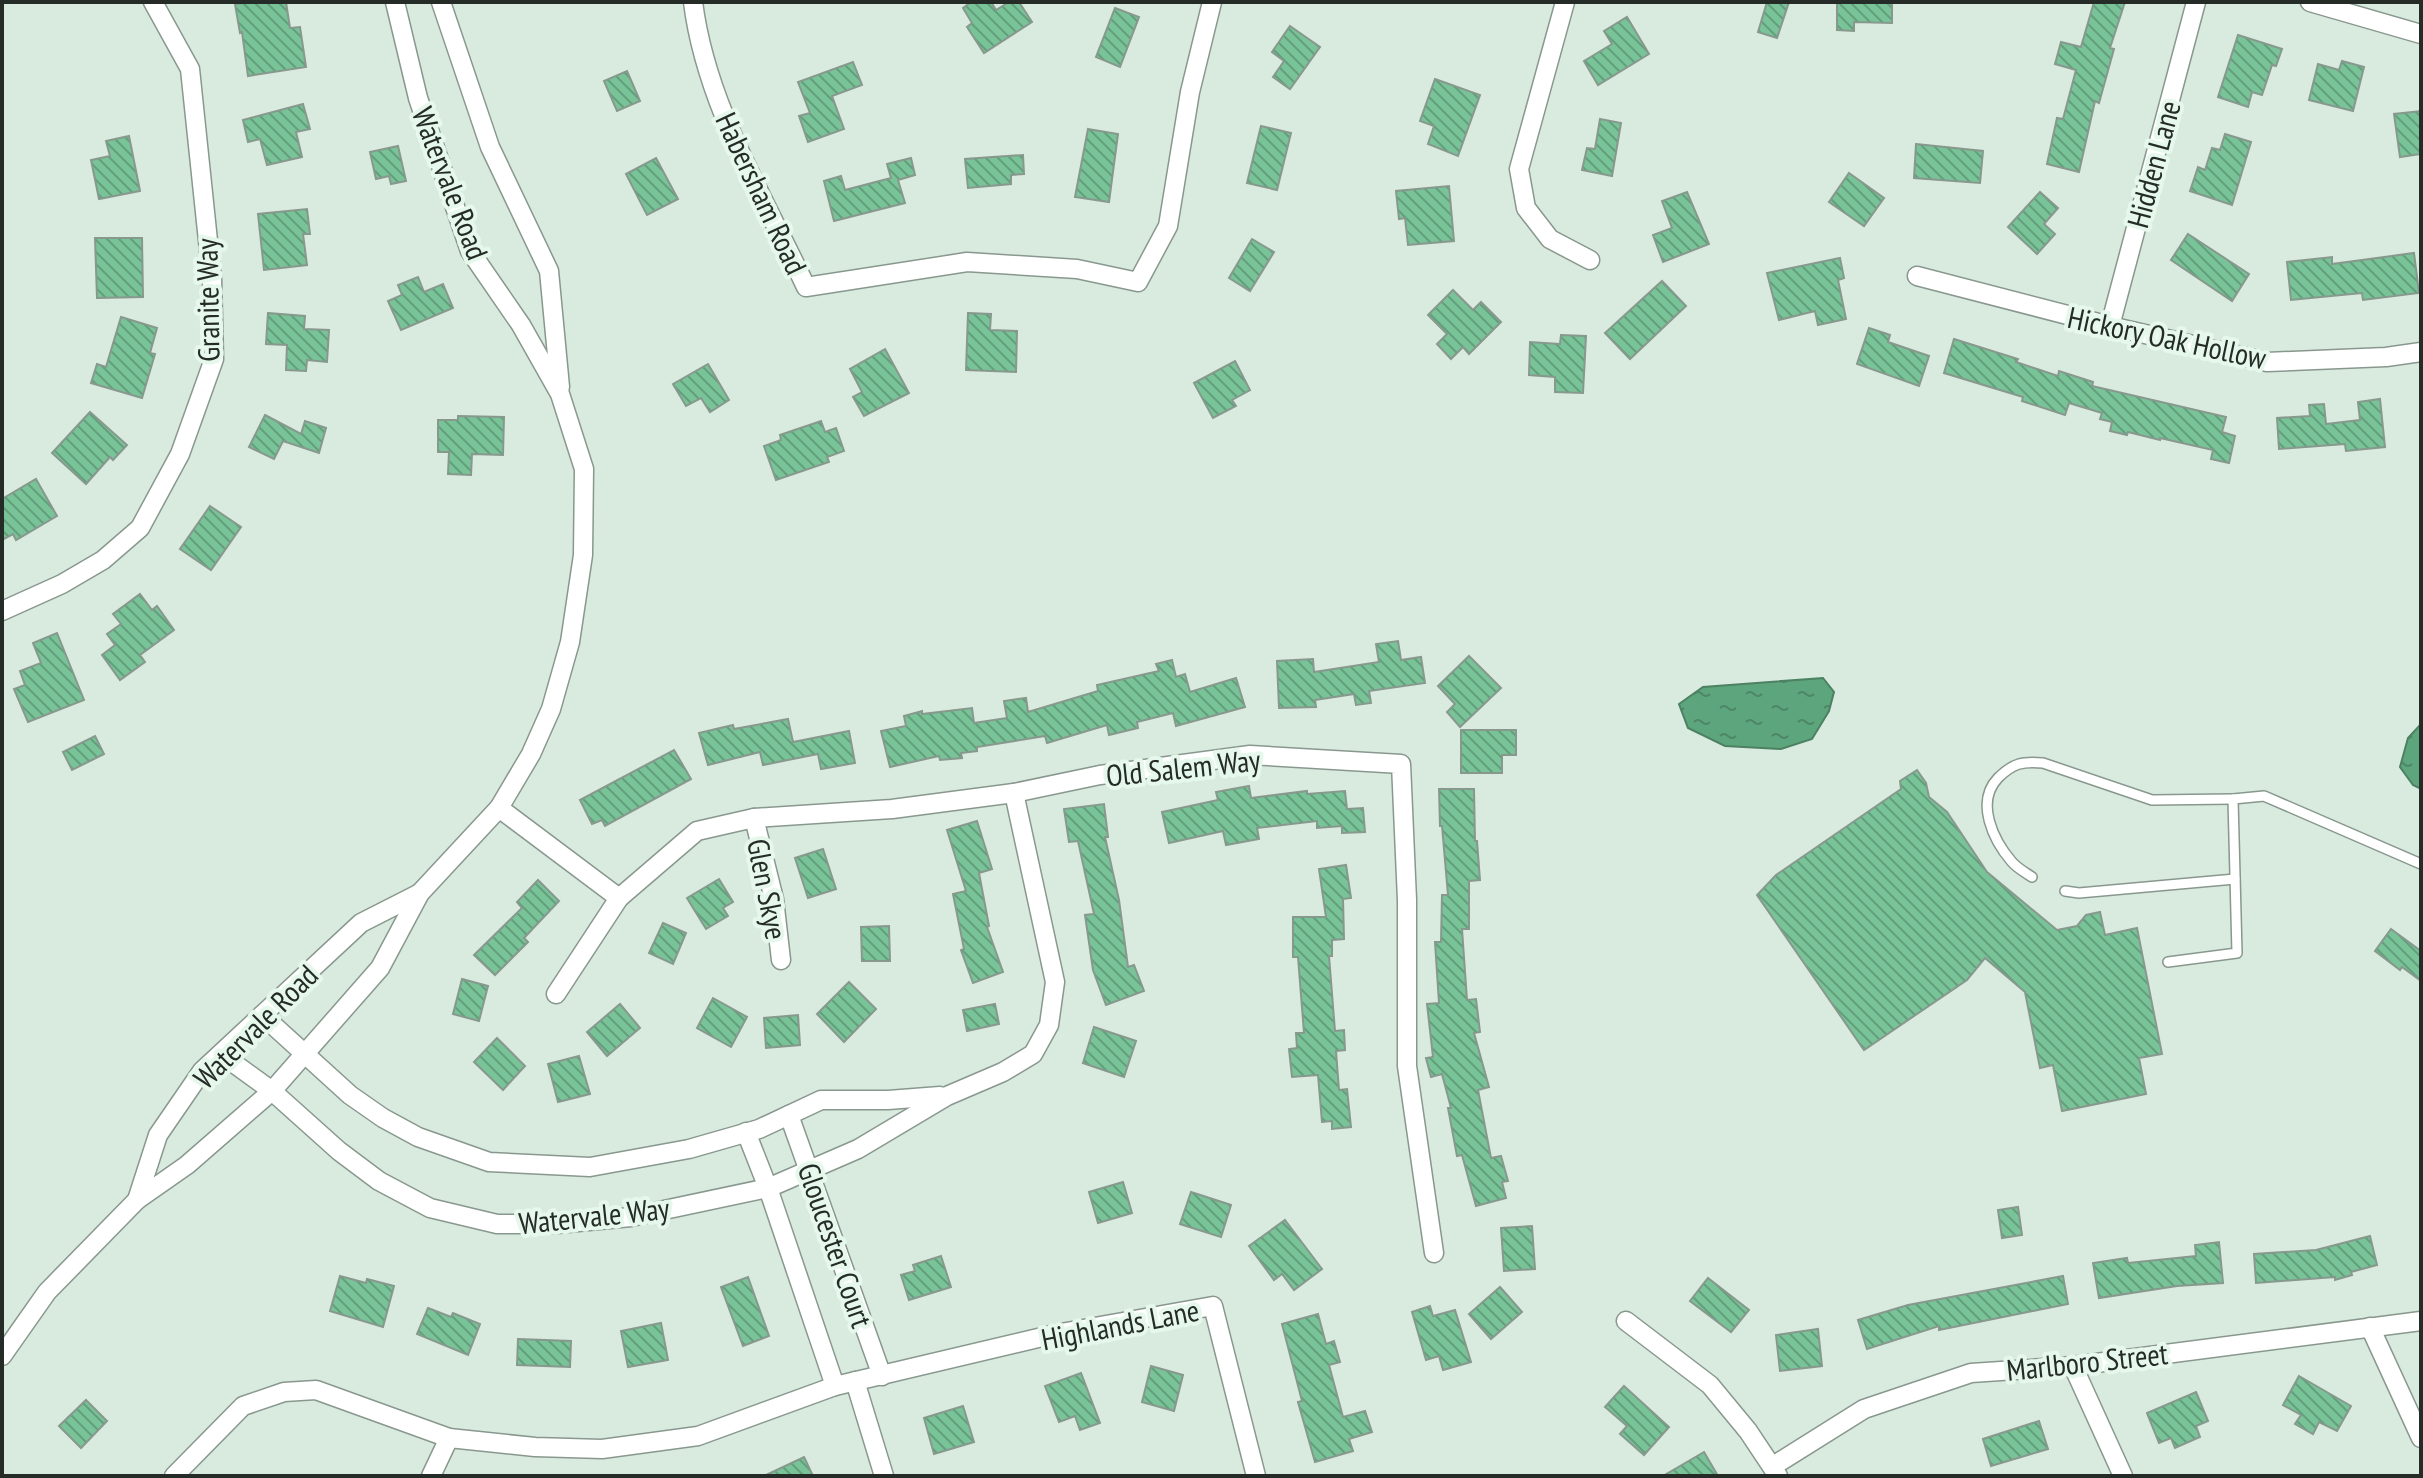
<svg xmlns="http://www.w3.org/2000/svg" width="2423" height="1478" font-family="'PT Sans Narrow',sans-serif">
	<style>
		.water { fill: url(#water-ripples); stroke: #4c8162; stroke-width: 2 }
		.building { fill: url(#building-back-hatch); stroke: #87988d; stroke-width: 2 }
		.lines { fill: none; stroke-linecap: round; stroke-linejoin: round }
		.service-casing { stroke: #88988e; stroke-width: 12 }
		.minor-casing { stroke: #88988e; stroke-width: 21 }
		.service { stroke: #fff; stroke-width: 9 }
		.minor { stroke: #fff; stroke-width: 18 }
		.labels { text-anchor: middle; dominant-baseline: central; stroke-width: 8; stroke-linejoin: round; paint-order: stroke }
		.street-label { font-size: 30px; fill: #252c27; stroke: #e6f8ec }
	</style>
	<defs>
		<pattern id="water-ripples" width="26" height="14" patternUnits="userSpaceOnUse" patternTransform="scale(2)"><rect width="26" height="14" fill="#5da57c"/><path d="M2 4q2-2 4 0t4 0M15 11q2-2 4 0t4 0" fill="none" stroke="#4d8766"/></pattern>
		<pattern id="building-back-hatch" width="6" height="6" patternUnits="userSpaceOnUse" patternTransform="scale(2)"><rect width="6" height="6" fill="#79c398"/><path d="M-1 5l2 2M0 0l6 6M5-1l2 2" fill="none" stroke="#639f7c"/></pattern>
	</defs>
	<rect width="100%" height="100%" fill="#d9eadf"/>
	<!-- water -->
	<g class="water">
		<polygon points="1823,678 1834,692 1829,711 1812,739 1781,749 1725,746 1688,728 1679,704 1703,687"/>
		<polygon points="2421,724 2421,789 2413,785 2400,767 2408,738"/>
	</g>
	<!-- building -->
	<g class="building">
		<polygon points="251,2 286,2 290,28 300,27 306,67 248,76 242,32 240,33 235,4"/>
		<polygon points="971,2 991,2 996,10 1009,2 1019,2 1032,22 984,53 967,27 972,23 963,8"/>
		<polygon points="1767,2 1789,2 1777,38 1758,32"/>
		<polygon points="1837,2 1892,2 1892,23 1854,22 1854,31 1837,30"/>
		<polygon points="2094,2 2125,2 2110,48 2114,49 2099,103 2095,101 2079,172 2047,164 2057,118 2063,119 2076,70 2055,64 2061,42 2081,47"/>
		<polygon points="1115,8 1139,17 1120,67 1096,57"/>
		<polygon points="1627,17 1649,54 1598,85 1584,61 1612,44 1604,31"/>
		<polygon points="1290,26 1320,47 1290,89 1273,77 1284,61 1272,52"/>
		<polygon points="2238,35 2282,49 2276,66 2272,65 2262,95 2252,92 2248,107 2218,97"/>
		<polygon points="2342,61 2364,67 2353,111 2309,100 2318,64 2339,70"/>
		<polygon points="853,62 862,85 832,96 844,129 808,142 799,116 810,113 798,82"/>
		<polygon points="627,71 640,101 617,111 604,81"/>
		<polygon points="1435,79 1480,95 1458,156 1428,144 1434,126 1420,121"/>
		<polygon points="303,104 310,129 296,132 302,157 267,165 260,139 248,142 243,120"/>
		<polygon points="2421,111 2421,154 2400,157 2394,114"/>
		<polygon points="1600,119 1621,123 1612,176 1582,170 1587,148 1595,149"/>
		<polygon points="1261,126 1291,133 1277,190 1247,183"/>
		<polygon points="1088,129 1118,134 1109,202 1075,197"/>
		<polygon points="2225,134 2251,142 2232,205 2190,191 2198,167 2205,170 2212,148 2220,150"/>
		<polygon points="129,136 140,191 99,199 91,160 110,156 106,141"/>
		<polygon points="1916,144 1983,151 1980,183 1914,178"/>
		<polygon points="398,146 406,181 391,184 389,176 376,179 370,152"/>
		<polygon points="1023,155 1024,174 1011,175 1011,184 968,188 965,159"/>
		<polygon points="656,158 678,199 647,215 626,174"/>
		<polygon points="911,158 915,175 898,180 905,203 834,221 824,181 841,176 845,190 891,178 887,164"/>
		<polygon points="1849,173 1884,198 1864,226 1829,202"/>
		<polygon points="1449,186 1454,241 1408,245 1405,218 1399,219 1396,191"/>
		<polygon points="1687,192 1709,244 1663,262 1653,235 1672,228 1662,201"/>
		<polygon points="2040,192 2058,208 2044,224 2055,234 2037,254 2008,227"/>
		<polygon points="307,209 310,234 303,234 307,265 264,270 258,214"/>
		<polygon points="2188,234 2249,274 2232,301 2171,260"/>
		<polygon points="95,238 142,238 143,297 97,298"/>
		<polygon points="1252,239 1274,252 1250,291 1229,278"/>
		<polygon points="2414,253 2419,293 2363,300 2362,293 2291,300 2287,262 2332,257 2332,264"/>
		<polygon points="1840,258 1844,278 1838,280 1846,319 1818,325 1815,311 1779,320 1767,273"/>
		<polygon points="418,277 424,292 443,284 453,308 401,330 388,301 402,295 398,285"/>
		<polygon points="1662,281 1686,306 1630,359 1605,333"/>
		<polygon points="1453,290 1473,310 1481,302 1501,322 1469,354 1463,347 1451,359 1437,344 1447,334 1428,315"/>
		<polygon points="268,313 305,316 304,329 329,330 327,362 307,360 306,371 286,370 287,345 266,344"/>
		<polygon points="968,313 991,314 990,330 1017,331 1016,372 966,370"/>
		<polygon points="121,317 157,328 150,353 155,354 142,398 91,383 97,364 106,367"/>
		<polygon points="1869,328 1890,335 1888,342 1929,356 1919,386 1857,364"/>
		<polygon points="1561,335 1586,336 1583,393 1555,392 1555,377 1529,375 1530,342 1560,344"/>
		<polygon points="1954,339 2018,359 2016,362 2058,376 2059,371 2093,382 2092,386 2226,417 2222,432 2235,436 2229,463 2211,459 2213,450 2160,438 2160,440 2128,432 2127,435 2110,431 2112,422 2100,419 2102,413 2069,403 2065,415 2022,401 2023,397 1944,373"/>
		<polygon points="885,349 909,393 864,416 853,397 862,392 850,369"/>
		<polygon points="1235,361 1250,390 1232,400 1236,406 1213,418 1194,383"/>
		<polygon points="708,364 729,400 710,412 701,398 686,406 673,384"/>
		<polygon points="2380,399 2385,447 2346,451 2345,444 2279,449 2277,418 2310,416 2309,405 2324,404 2326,424 2360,420 2358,402"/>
		<polygon points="90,412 127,445 113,460 110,457 86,484 52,453"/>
		<polygon points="265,415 301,434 305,421 326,428 319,453 283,441 274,459 249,447"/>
		<polygon points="458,416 504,417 503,455 472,454 471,475 448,474 449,452 438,452 438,420 458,420"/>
		<polygon points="821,421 825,432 836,428 844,451 827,457 829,462 776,480 764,446 781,440 780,435"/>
		<polygon points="36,479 57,516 16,540 13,534 2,540 2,499"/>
		<polygon points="210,506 241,527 211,570 180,549"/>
		<polygon points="140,594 152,610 157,606 174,630 140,655 145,662 120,680 102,655 115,645 107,634 121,624 113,614"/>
		<polygon points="57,633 84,700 28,722 14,689 25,685 20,671 41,663 33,643"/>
		<polygon points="1398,641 1401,660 1421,657 1425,683 1369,691 1371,703 1356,705 1354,694 1315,700 1316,707 1279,708 1277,661 1313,659 1314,672 1379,662 1376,644"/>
		<polygon points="1469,656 1501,688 1460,727 1447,712 1455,704 1438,686"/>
		<polygon points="1172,660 1176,677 1185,674 1190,692 1236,678 1245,707 1176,726 1173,713 1137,722 1138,728 1109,735 1107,725 1047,743 1045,736 977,747 977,751 961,753 962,758 940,760 939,756 890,767 881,731 906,726 904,716 922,711 922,714 972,708 974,723 1007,718 1004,701 1026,698 1028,712 1098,691 1097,685 1159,671 1156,664"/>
		<polygon points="788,719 793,742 849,731 855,763 821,769 818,754 763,765 760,752 708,765 699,733 733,725 734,729"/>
		<polygon points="1461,730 1516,730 1516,755 1502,755 1502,773 1461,773"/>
		<polygon points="95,736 104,754 72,770 63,752"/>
		<polygon points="674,750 691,779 605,826 602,820 592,824 580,800"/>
		<polygon points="1917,770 1926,783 1929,797 1947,812 1987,872 2057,930 2077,926 2086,915 2100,912 2105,935 2137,928 2162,1054 2139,1058 2146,1094 2062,1111 2053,1065 2040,1068 2025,992 1985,958 1967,980 1864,1050 1757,895 1776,875 1901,789 1900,781"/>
		<polygon points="1249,786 1251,798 1307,791 1307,794 1345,791 1347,809 1363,808 1365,832 1342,833 1342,826 1317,828 1317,821 1257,828 1259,839 1226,845 1223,831 1169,843 1162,812 1218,800 1216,792"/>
		<polygon points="1439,789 1474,789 1475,841 1477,841 1480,880 1469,881 1469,929 1462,929 1467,1000 1476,999 1480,1032 1474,1033 1489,1087 1478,1090 1491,1158 1501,1156 1508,1181 1502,1182 1506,1198 1476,1206 1462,1155 1457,1156 1448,1108 1451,1108 1442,1074 1431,1077 1426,1058 1433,1057 1427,1004 1439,1003 1435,942 1441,942 1442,895 1448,895 1442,826 1440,826"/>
		<polygon points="1104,804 1108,837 1105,837 1119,900 1128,967 1134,965 1144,991 1106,1005 1093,970 1085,915 1094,914 1078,841 1069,842 1064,809"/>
		<polygon points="977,821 992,869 979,873 989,926 987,927 1003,972 973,983 961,950 964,949 953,894 966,891 947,830"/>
		<polygon points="823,849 836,889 808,898 795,858"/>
		<polygon points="1346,865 1351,898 1343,899 1344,939 1332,940 1332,956 1329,956 1335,1031 1344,1030 1345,1050 1336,1051 1339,1090 1347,1089 1351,1127 1332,1129 1332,1121 1322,1122 1318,1075 1292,1077 1289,1049 1297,1048 1296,1033 1304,1033 1298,957 1293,957 1293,917 1326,917 1319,869"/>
		<polygon points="719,879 733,902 723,908 728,916 706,929 687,898"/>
		<polygon points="538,880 559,901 524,938 528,942 495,975 474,955 522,908 517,902"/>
		<polygon points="663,923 686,933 673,964 649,953"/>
		<polygon points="889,926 890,961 862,961 861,927"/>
		<polygon points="2391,929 2421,951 2421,981 2402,967 2400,970 2375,951"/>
		<polygon points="462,979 488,986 479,1021 453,1014"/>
		<polygon points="849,982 876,1009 844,1042 817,1014"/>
		<polygon points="713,998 747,1017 731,1047 697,1028"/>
		<polygon points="620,1004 640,1028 607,1056 587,1032"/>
		<polygon points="995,1004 999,1024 967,1031 963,1010"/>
		<polygon points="798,1015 800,1045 766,1048 764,1018"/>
		<polygon points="1094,1027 1136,1041 1124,1077 1083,1063"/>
		<polygon points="497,1038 525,1066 503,1090 474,1062"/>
		<polygon points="579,1056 590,1094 558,1102 548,1064"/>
		<polygon points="1123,1182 1132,1213 1098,1223 1089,1192"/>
		<polygon points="1191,1192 1231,1205 1221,1237 1180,1224"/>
		<polygon points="2018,1207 2022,1235 2002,1238 1998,1210"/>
		<polygon points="1285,1220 1322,1269 1294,1290 1282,1274 1274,1280 1249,1246"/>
		<polygon points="1532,1226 1535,1269 1504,1271 1501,1228"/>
		<polygon points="2370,1236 2377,1265 2351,1272 2352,1275 2335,1280 2335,1277 2256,1283 2254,1254 2316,1250"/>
		<polygon points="2219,1242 2223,1283 2177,1286 2099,1298 2093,1263 2127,1258 2128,1263 2196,1256 2195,1245"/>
		<polygon points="941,1256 951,1287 909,1300 901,1275 915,1271 913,1265"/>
		<polygon points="340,1276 366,1283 367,1279 394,1286 383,1327 330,1311"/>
		<polygon points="2063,1276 2068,1304 1939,1330 1939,1326 1867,1349 1858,1320 1908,1305"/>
		<polygon points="748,1277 769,1336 743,1346 721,1287"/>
		<polygon points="1708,1278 1749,1310 1731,1332 1690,1301"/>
		<polygon points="1500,1287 1522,1312 1491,1339 1469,1314"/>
		<polygon points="1430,1306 1433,1316 1455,1310 1471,1362 1443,1370 1439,1356 1426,1360 1412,1312"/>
		<polygon points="428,1308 451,1317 453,1313 480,1324 468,1355 417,1334"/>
		<polygon points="1318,1314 1326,1344 1334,1341 1340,1362 1329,1365 1343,1417 1365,1411 1372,1432 1349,1439 1353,1451 1315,1462 1298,1402 1302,1401 1282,1324"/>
		<polygon points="661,1323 668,1360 628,1367 621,1331"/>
		<polygon points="1818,1329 1822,1366 1780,1371 1776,1335"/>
		<polygon points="518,1339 571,1341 570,1367 517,1365"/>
		<polygon points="1151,1366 1183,1375 1174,1411 1142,1402"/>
		<polygon points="1081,1373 1100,1423 1080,1430 1075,1416 1059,1422 1045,1386"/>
		<polygon points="2299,1376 2351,1406 2337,1431 2319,1422 2313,1434 2295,1424 2301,1415 2283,1405"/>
		<polygon points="1624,1386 1669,1427 1644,1455 1620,1434 1627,1426 1605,1407"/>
		<polygon points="2196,1392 2208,1421 2196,1426 2200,1437 2175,1448 2171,1438 2159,1443 2147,1413"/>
		<polygon points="86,1400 107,1421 81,1448 59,1426"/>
		<polygon points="963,1406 974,1442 934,1454 924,1418"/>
		<polygon points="2039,1421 2048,1449 1991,1466 1983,1439"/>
		<polygon points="1704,1452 1718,1476 1663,1476"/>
		<polygon points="804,1457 813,1476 764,1476"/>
	</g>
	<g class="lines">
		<defs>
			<g id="service">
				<path d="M2032,877C2026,873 2017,868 2012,862C1993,840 1975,802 1998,778C2013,763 2023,761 2043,763L2152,800L2233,799"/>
				<polyline points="2065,891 2079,893 2235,879"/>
				<polyline points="2168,962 2237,953 2233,799 2264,796 2421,864"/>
			</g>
			<g id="minor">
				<polyline points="441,2 490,147 549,271 560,387"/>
				<path d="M693,2C706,105 763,195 806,287L967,262L1077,269L1138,282L1168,226L1190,92L1212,2"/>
				<polyline points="1565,2 1519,169 1526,208 1550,239 1590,260"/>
				<polyline points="2310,2 2421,34"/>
				<polyline points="1917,276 2110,326 2267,362 2386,357 2421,352"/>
				<polyline points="2110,326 2196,2"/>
				<polyline points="2,611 62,584 103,560 140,528 180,454 214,359 212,279 190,69 153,2"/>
				<polyline points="499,808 619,898"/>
				<polyline points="754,818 774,899 781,960"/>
				<polyline points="556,994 619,898 697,831 754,818 892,809 1014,793 1100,775 1250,755 1401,764 1407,900 1407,1066 1434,1253"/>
				<polyline points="262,1015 350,1095 383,1118 418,1137 489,1162 590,1167 689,1149 759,1129 821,1100 888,1100 940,1096"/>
				<polyline points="221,1054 272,1091 339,1151 379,1181 430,1208 497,1224 557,1224 631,1217 768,1188 858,1149 947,1096 1003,1072 1033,1054 1049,1025 1055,982 1014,793"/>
				<polyline points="789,1115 882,1376"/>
				<polyline points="746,1132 768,1188 835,1386"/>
				<polyline points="137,1200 158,1135 202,1071 361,923 420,893"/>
				<polyline points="1626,1321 1710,1385 1748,1431 1778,1476"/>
				<polyline points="2370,1327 2421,1438"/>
				<polyline points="2,1356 47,1292 137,1200 187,1165 272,1091 380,968 420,893 499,808 531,754 551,709 570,642 583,555 584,469 560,394 521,325 470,251 418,98 395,2"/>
				<polyline points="2073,1366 2123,1476"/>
				<polyline points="855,1381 884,1476"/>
				<polyline points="1773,1466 1864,1409 1971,1373 2073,1366 2421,1321"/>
				<polyline points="174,1476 243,1406 284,1392 316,1390 449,1438 535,1447 602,1449 698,1436 835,1386 1055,1334 1213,1306 1256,1476"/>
				<polyline points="431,1476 449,1438"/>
			</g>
		</defs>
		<!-- service casing -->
		<use href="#service" class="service-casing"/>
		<!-- minor casing -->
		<use href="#minor" class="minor-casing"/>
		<!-- service -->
		<use href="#service" class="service"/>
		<!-- minor -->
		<use href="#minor" class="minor"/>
	</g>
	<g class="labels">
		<!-- street labels -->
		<g class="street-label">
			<text transform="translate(2153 164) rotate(-75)">Hidden Lane</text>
			<text transform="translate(451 183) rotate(69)">Watervale Road</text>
			<text transform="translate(762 193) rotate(65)">Habersham Road</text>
			<text transform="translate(207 300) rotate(-91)">Granite Way</text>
			<text transform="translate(2167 337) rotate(12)">Hickory Oak Hollow</text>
			<text transform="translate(1183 767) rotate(-6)">Old Salem Way</text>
			<text transform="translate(768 889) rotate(79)">Glen Skye</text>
			<text transform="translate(255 1026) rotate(-45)">Watervale Road</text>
			<text transform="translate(594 1215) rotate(-6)">Watervale Way</text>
			<text transform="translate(836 1245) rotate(71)">Gloucester Court</text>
			<text transform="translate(1120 1324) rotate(-11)">Highlands Lane</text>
			<text transform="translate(2087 1361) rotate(-6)">Marlboro Street</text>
		</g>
	</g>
	<!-- border -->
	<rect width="2423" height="1478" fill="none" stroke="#252c27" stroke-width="8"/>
</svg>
